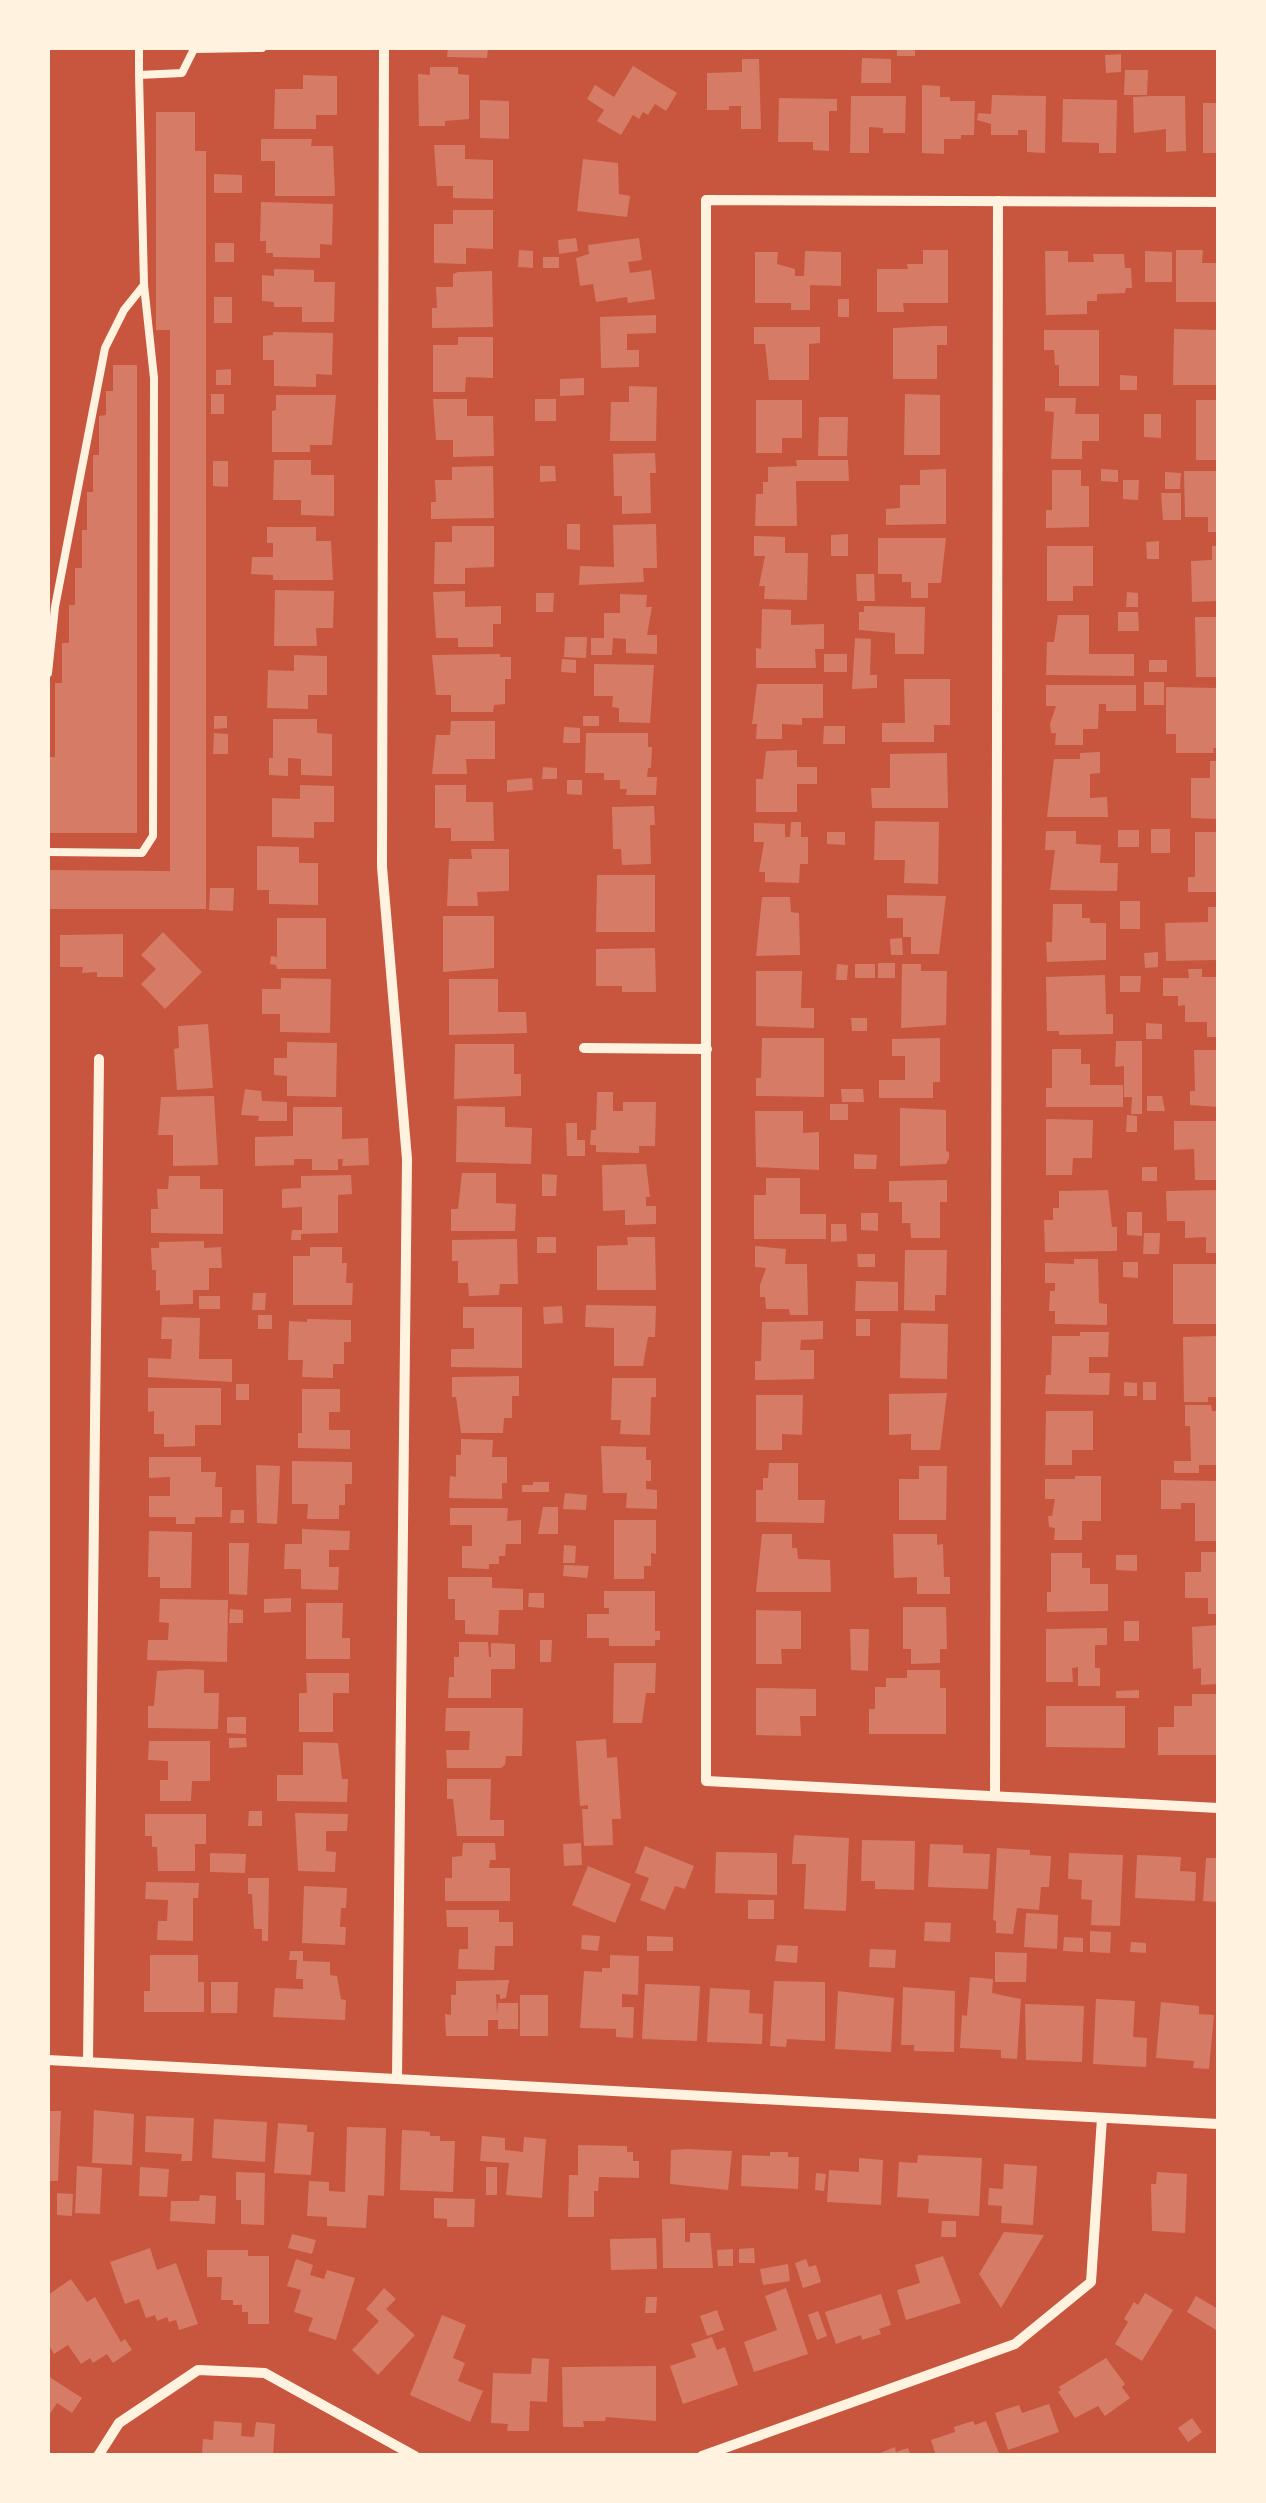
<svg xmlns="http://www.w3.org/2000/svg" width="1266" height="2503" font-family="'Open Sans',sans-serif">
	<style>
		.building { fill: #d67c66 }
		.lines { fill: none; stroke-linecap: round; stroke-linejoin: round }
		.service { stroke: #fff3e0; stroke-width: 8 }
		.minor { stroke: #fff3e0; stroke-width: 10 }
	</style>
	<rect width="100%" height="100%" fill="#c8553d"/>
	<!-- building -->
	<g class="building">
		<polygon points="448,48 488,48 487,58 447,57"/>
		<rect x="897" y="48" width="18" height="8"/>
		<polygon points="1121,54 1121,72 1106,73 1105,55"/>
		<polygon points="862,58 891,59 891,83 861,83"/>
		<polygon points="742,59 759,59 761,129 741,129 741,106 729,106 729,110 707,110 707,73 742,72"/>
		<polygon points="633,66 677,93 666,111 655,104 648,115 643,112 639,119 633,115 621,135 597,121 604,110 587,99 595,85 614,97"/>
		<polygon points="430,67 458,67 458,74 469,75 469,119 445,121 445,126 419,126 418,74 430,75"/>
		<polygon points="1125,70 1148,70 1147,95 1124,95"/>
		<polygon points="303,75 337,76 337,115 316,115 316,129 274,129 275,89 303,89"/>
		<polygon points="922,85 940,86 940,97 950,97 950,101 975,101 974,135 961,135 961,139 944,139 944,154 922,153"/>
		<polygon points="992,95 1046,96 1045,153 1027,152 1027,130 1018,130 1018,135 991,135 991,124 977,120 978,113 991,114"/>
		<polygon points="851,96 906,96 905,133 883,133 883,128 869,127 869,153 850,153"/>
		<polygon points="1152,96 1185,96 1186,151 1166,152 1166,129 1134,133 1133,97"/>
		<polygon points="779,98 837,99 837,111 829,111 829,151 813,150 813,142 778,142"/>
		<polygon points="1063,99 1117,100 1116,153 1099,153 1099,143 1062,142"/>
		<polygon points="480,100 509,101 509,139 480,138"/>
		<rect x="1203" y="103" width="15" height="50"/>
		<polygon points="156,112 195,112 195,151 206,151 206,909 48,909 48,870 170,871 170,330 156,330"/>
		<polygon points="261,139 312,139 311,146 333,146 335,196 275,196 275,161 261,161"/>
		<polygon points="434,145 465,145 465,159 493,160 493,199 453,198 453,186 437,186"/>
		<polygon points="583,159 618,163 619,194 630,196 627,217 577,211"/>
		<polygon points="214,174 242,175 242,193 214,193"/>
		<polygon points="261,202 333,204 332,245 320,244 320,258 273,257 273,253 266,253 266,241 260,241"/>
		<polygon points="453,210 493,210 493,249 466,248 466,264 434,263 434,224 453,224"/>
		<polygon points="576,238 578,251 559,254 558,240"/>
		<polygon points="639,238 642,260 628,262 630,273 651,270 655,299 628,303 627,297 596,302 593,284 580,286 576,258 589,254 588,245"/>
		<rect x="215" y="243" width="19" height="19"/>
		<polygon points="519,250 533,251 533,268 518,267"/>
		<polygon points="923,250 948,250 948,303 903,303 904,312 877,312 877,269 908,269 907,264 923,264"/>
		<polygon points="1176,250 1203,250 1202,263 1218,263 1218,302 1176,302"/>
		<polygon points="805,251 841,252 841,286 810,285 810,310 791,310 791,303 755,303 755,252 778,252 777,264 795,269 795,276 804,276"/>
		<polygon points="1045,251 1068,251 1068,262 1094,262 1093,254 1124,254 1125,268 1131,268 1132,288 1126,288 1125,293 1097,294 1097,301 1087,301 1087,314 1046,315"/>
		<polygon points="1145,251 1172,252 1172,282 1145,282"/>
		<rect x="543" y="257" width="16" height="11"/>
		<polygon points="274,269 314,270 314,282 335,282 334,322 302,322 302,307 274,307 274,302 262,301 262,275 274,276"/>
		<polygon points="492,271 493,327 432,328 432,308 437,308 436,287 453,287 453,274 458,272"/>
		<rect x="214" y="297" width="18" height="26"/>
		<rect x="838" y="299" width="11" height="18"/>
		<polygon points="656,315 656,333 627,334 627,350 639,350 639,367 601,368 600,317"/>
		<polygon points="933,326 947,326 947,345 937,345 937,379 893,379 893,328"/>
		<polygon points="754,327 820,327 820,343 809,344 809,380 769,380 765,344 754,344"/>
		<polygon points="1174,329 1218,330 1218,385 1173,385"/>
		<polygon points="1044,330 1099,330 1099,386 1059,386 1059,365 1055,365 1054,350 1044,350"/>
		<polygon points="273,332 333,333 332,375 316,374 316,387 274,386 274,360 263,360 263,336 273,335"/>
		<polygon points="458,337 493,337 493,378 466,377 465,392 433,392 433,345 458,345"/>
		<polygon points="113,365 137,365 137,833 49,833 48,757 55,757 55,683 62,683 62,643 69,643 69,605 75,605 75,568 82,568 82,530 87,530 87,492 93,492 93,455 99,455 99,416 106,415 106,391 113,391"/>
		<polygon points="231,369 231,385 216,385 216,370"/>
		<polygon points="1120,375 1137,376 1137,390 1120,390"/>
		<polygon points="584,378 584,395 560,396 560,379"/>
		<polygon points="629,386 657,387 656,441 610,441 611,402 629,402"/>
		<rect x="211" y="394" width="13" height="20"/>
		<polygon points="905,394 940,395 940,455 904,455"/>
		<polygon points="276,395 336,395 332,445 310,445 310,452 272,452 272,411 276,410"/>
		<polygon points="1045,398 1076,398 1075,414 1099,414 1099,441 1082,441 1082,459 1051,459 1054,412 1045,411"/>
		<polygon points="433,399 467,399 467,416 493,416 494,456 453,457 453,440 436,440"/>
		<rect x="535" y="399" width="21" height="22"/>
		<polygon points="756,400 802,400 802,438 782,438 782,453 756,453"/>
		<rect x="1196" y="400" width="22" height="60"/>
		<polygon points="1144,414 1161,414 1161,438 1144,437"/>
		<polygon points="819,417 848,417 847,456 818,456"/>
		<polygon points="655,453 656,473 650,473 651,513 622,514 622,496 614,496 613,454"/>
		<polygon points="274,460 311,460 311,475 334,475 334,516 301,515 301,500 273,500"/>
		<polygon points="796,460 848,460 849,481 796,481 797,526 755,526 756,494 763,494 763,482 768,482 768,467 797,466"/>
		<polygon points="213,461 228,461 228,487 213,486"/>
		<polygon points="493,466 494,518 431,519 431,502 436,502 435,480 452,480 452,467"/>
		<polygon points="540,466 555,466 556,481 540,482"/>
		<polygon points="946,469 946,524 886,525 886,509 900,508 900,485 920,485 920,470"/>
		<polygon points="1101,469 1118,470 1118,482 1101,481"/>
		<polygon points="1052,470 1081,470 1081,486 1089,486 1089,527 1046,528 1046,510 1052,510"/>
		<polygon points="1184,471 1218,471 1218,532 1208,532 1208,517 1185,517"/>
		<polygon points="1165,472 1181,473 1180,489 1165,489"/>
		<polygon points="1123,480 1139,480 1138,500 1123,499"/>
		<polygon points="1161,493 1181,493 1181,520 1163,520"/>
		<polygon points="567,524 580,524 580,550 567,549"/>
		<polygon points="656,524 657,568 643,568 644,582 579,585 580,566 614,567 613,525"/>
		<polygon points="452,526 494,526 494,567 465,568 465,584 434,584 435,542 452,542"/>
		<polygon points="267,527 316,527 316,541 331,541 333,580 273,580 273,575 251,574 252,557 273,557 273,543 267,543"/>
		<polygon points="848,534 848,556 831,556 831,535"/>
		<polygon points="754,536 785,537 785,553 808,553 807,600 764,599 765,586 759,586 765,556 754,556"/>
		<polygon points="878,538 946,538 941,583 928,583 928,598 911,598 911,582 902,582 902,574 878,574"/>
		<polygon points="1159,541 1159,559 1147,559 1146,542"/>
		<polygon points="1047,546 1093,546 1093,586 1073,586 1073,601 1047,601"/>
		<polygon points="1212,546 1218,546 1218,601 1192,602 1191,561 1212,560"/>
		<polygon points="856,574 874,574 875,601 857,601"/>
		<polygon points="275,590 334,591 333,628 316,628 317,646 274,646"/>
		<polygon points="465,591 465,607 501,606 501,624 493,624 493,647 458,647 458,638 436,638 433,592"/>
		<polygon points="1127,592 1138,593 1138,607 1126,607"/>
		<polygon points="536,593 554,593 553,612 536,612"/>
		<polygon points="620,594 647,595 646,607 652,607 647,635 657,635 657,654 626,653 626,639 613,638 612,655 591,655 591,638 604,638 604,613 620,613"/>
		<polygon points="864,606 925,607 924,654 895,654 895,633 859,630 859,612 864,612"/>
		<polygon points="762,609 791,610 791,625 824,624 824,649 815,649 816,668 756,668 756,648 761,649"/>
		<polygon points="1118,612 1138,612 1139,631 1118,631"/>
		<polygon points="1058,615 1089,615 1089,654 1134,654 1134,676 1046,675 1047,642 1054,642"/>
		<polygon points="1195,617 1218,617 1218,677 1196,677"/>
		<polygon points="565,637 587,637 586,658 564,657"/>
		<polygon points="855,638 871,639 870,675 877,675 877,688 852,689"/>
		<polygon points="500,654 500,657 511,657 511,679 505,679 505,704 494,705 493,712 451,712 451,695 436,695 432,655"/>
		<rect x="824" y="654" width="23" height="18"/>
		<polygon points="294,655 327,656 327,695 308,695 308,709 267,708 268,670 294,671"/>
		<polygon points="562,659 576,660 576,673 561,672"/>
		<rect x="1149" y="660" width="18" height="12"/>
		<polygon points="594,664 654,665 650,723 619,722 619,708 612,707 613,696 594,696"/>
		<polygon points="904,679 950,679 950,725 934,725 934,742 882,742 882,723 905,723"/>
		<rect x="1144" y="682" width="20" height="23"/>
		<polygon points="757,684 823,684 823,718 802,718 802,725 782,724 782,739 756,739 757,724 752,724"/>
		<polygon points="1046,685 1136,685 1136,711 1106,711 1106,704 1099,704 1098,729 1083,729 1083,745 1055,745 1056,733 1051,733 1050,724 1056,706 1046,706"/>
		<polygon points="1166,687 1218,688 1218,748 1213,748 1214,753 1176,753 1176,734 1166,734"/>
		<polygon points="214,716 227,716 227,728 214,729"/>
		<rect x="583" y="716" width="16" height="10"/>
		<polygon points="273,719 317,719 317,733 332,734 332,776 301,775 301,759 288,758 288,776 269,775 269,758 273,758"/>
		<polygon points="451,721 495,721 495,759 466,759 467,774 432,774 436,735 450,735"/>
		<polygon points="824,726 845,726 845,744 823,744"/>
		<polygon points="564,727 580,728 580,743 563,743"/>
		<polygon points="214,733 228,734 228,754 213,754"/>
		<polygon points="586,733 648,733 648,747 652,747 651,768 648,768 647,777 657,777 656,795 626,795 627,789 620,789 620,780 604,780 604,773 585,773"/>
		<polygon points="797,750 797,767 817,767 817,784 797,784 797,812 756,812 756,779 763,779 766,751"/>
		<polygon points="1100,752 1100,773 1090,774 1090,798 1107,797 1108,817 1047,817 1054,759 1080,759 1080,753"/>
		<polygon points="947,753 948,808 872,808 871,788 890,788 890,754"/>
		<polygon points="1210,761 1218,761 1218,819 1191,818 1191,778 1210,778"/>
		<polygon points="543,767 557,768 557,779 542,779"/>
		<polygon points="532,778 533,790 507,792 507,780"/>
		<polygon points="567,780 582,780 582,795 567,794"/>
		<polygon points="300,785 334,786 334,822 314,822 314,838 272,837 272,798 300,799"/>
		<polygon points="435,785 466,785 466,802 493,802 494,841 451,841 451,828 435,828"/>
		<polygon points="654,806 655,825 650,825 651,864 622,865 621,849 613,849 612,807"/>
		<polygon points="875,821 939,822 938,884 904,883 905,860 874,860"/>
		<polygon points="791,822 801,822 801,837 808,837 808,864 800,864 799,883 765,882 765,872 759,872 764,842 754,842 754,823 785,824 785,837 790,837"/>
		<rect x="1151" y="829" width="19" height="24"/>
		<rect x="1118" y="830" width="21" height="17"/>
		<polygon points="1046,831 1076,831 1076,844 1101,845 1100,863 1118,863 1117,891 1050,890 1055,850 1045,850"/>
		<polygon points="827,832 845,832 845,845 827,844"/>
		<polygon points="1195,832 1218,832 1218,892 1188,892 1188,877 1195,877"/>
		<polygon points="257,846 299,847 299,863 318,863 318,905 269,904 269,890 257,890"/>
		<polygon points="471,849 509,849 509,891 477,892 478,906 447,906 449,859 472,859"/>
		<polygon points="597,875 655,875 655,932 596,932"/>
		<polygon points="210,888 234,888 233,911 209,910"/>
		<polygon points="887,895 946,896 939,954 911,954 911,937 903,937 903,918 887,918"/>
		<polygon points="762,897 790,897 791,912 799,913 800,955 756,956"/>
		<rect x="1120" y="901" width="20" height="28"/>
		<polygon points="1053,904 1082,904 1082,918 1090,918 1090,923 1106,923 1106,960 1047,962 1046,942 1052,942"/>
		<polygon points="1208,907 1218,907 1218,960 1166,961 1165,923 1208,922"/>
		<polygon points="443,916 494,916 494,968 443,972"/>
		<polygon points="277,918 326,918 326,969 277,969 276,965 270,964 271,956 277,957"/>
		<polygon points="163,932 202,972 165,1009 141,984 156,969 141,955"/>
		<polygon points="123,934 123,977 97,977 97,972 82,973 83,967 60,967 60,935"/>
		<polygon points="902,938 903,955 891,955 890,939"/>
		<polygon points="655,948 656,992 622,992 622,986 596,986 596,949"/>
		<polygon points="1158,952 1158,967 1145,968 1144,953"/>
		<rect x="878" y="963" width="17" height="15"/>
		<polygon points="837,964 848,965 847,980 836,980"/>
		<rect x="855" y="964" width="20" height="14"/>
		<polygon points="902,964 921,964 921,971 947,971 946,1025 901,1028"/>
		<polygon points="1188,969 1202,969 1202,977 1218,977 1218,1037 1207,1037 1207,1022 1185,1022 1185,1005 1178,1006 1178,996 1163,996 1163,978 1189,978"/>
		<polygon points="756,971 802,971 801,1008 814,1008 814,1028 756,1026"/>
		<polygon points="1105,975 1106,1014 1113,1014 1113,1034 1059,1035 1059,1031 1047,1031 1046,977"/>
		<polygon points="1120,976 1141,976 1140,992 1120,992"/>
		<polygon points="281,978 331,979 330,1033 280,1032 280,1014 262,1014 262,989 281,989"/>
		<polygon points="449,979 498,979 498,1012 526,1012 527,1033 449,1035"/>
		<polygon points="851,1018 867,1018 867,1031 852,1031"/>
		<polygon points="1146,1023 1162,1024 1162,1039 1146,1039"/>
		<polygon points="208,1024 213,1088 177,1090 174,1049 179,1048 178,1026"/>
		<polygon points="762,1038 824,1038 824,1097 756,1096 756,1078 761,1078"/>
		<polygon points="940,1038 940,1082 933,1082 933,1098 879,1098 879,1080 905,1080 905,1056 892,1056 892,1039"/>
		<polygon points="1116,1041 1142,1041 1142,1114 1131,1114 1132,1097 1124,1097 1124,1066 1115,1067"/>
		<polygon points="287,1042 337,1043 336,1097 287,1096 287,1076 274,1075 274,1058 287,1058"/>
		<polygon points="455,1044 514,1044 514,1074 521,1074 521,1096 454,1099"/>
		<polygon points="1052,1049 1081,1049 1081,1064 1090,1064 1090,1085 1123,1085 1123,1107 1046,1107 1046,1088 1052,1088"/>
		<polygon points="1194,1050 1218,1050 1218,1107 1190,1105 1190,1091 1195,1091"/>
		<polygon points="245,1089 261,1091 262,1101 287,1102 287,1121 258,1121 259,1116 241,1115"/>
		<polygon points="841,1089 863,1089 864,1102 842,1102"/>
		<polygon points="597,1092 613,1092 613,1111 623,1111 623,1102 656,1102 655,1146 639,1146 639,1153 596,1152 596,1145 590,1145 591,1130 596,1130"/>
		<polygon points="214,1096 218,1165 173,1166 173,1135 158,1135 161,1097"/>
		<polygon points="1147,1096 1162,1096 1165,1111 1147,1111"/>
		<rect x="830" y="1104" width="18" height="16"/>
		<polygon points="457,1106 505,1107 505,1127 532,1128 531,1164 456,1162"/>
		<polygon points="293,1107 342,1107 342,1139 368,1138 369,1165 342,1166 343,1159 338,1159 338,1170 312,1170 312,1159 294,1159 294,1165 255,1166 255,1137 293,1136"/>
		<polygon points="900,1108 946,1110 946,1151 949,1152 949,1158 946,1164 900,1166"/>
		<polygon points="755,1111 803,1111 803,1133 819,1132 819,1170 756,1167"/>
		<polygon points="1127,1115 1137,1116 1137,1132 1126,1132"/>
		<polygon points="1046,1119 1093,1120 1092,1158 1073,1158 1072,1175 1046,1175"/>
		<polygon points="1174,1121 1218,1121 1218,1180 1195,1180 1194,1149 1174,1150"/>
		<polygon points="566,1123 577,1123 577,1140 585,1140 585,1156 567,1156"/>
		<polygon points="854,1154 877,1155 876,1169 854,1169"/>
		<polygon points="646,1164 650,1197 646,1197 646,1206 656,1206 656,1224 625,1225 625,1210 603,1211 602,1165"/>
		<rect x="1142" y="1167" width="15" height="14"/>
		<polygon points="462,1173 496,1173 496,1203 516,1204 515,1231 451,1231 451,1209 458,1209"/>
		<polygon points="542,1174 557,1175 556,1196 542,1196"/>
		<polygon points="351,1175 352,1194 338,1195 338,1233 301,1234 301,1240 291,1240 292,1230 302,1230 302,1207 282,1208 282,1189 301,1188 301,1176"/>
		<polygon points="169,1176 200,1176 200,1189 223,1189 223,1234 151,1233 151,1209 158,1209 157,1189 168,1189"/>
		<polygon points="766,1178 800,1178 800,1214 826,1214 826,1239 754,1239 754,1195 766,1195"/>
		<polygon points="947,1180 947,1202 940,1202 940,1238 911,1238 910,1223 902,1223 902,1202 889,1202 889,1181"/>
		<polygon points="1108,1190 1112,1227 1117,1227 1117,1251 1045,1252 1044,1220 1053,1220 1053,1208 1059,1208 1059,1191"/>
		<polygon points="1218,1190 1218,1253 1206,1253 1206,1237 1185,1238 1185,1221 1167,1221 1166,1191"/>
		<polygon points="1127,1212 1142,1212 1142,1236 1127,1235"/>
		<polygon points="861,1213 878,1213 878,1231 861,1230"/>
		<polygon points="831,1224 846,1224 847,1241 831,1242"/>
		<polygon points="1144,1233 1160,1233 1159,1254 1143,1254"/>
		<rect x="537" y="1237" width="19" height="16"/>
		<polygon points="627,1237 655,1237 656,1290 597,1290 597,1246 628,1245"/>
		<polygon points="517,1239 518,1284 500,1284 499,1295 469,1296 468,1283 458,1283 458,1261 452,1261 452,1240"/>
		<polygon points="204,1241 204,1248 221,1247 222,1268 209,1268 209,1290 193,1290 193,1304 160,1305 160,1290 156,1291 156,1270 152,1270 151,1248 159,1248 159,1242"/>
		<polygon points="755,1246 786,1249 785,1264 807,1264 808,1315 790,1315 789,1309 766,1309 765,1297 760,1297 760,1285 766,1268 755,1267"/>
		<polygon points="310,1247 342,1247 342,1263 347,1263 346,1283 353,1283 352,1305 293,1305 293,1256 310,1256"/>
		<polygon points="905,1250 947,1250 946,1295 935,1295 935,1311 904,1310"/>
		<polygon points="857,1254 875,1254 875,1267 858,1267"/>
		<polygon points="1074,1259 1098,1259 1099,1303 1107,1304 1107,1325 1055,1324 1055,1311 1049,1311 1050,1291 1055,1291 1055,1283 1045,1283 1045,1263 1074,1264"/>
		<polygon points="1123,1262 1138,1262 1138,1278 1123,1277"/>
		<rect x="1173" y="1264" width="45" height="60"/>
		<polygon points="856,1281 898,1282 898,1311 855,1311"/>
		<polygon points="253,1293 266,1293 265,1310 252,1310"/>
		<rect x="199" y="1296" width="21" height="13"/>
		<polygon points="586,1305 656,1306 655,1337 648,1337 643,1366 614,1366 614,1328 585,1327"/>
		<polygon points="562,1306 563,1323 544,1324 543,1307"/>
		<polygon points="463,1307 522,1307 522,1368 451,1367 451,1349 474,1349 474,1328 463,1328"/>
		<rect x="258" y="1315" width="14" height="14"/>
		<polygon points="162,1317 200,1318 199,1359 232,1359 232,1382 148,1377 148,1358 171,1359 172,1339 161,1339"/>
		<polygon points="307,1319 351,1320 351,1342 344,1342 344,1364 333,1364 333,1378 302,1377 303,1360 288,1360 289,1321 307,1322"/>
		<rect x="856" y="1319" width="14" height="17"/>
		<polygon points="823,1321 823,1339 801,1340 800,1350 814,1350 814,1379 755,1380 755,1361 761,1361 762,1322"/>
		<polygon points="901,1323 948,1324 947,1379 900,1378"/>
		<polygon points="1080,1332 1109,1332 1108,1357 1089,1357 1089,1373 1110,1373 1109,1395 1045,1394 1046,1375 1051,1375 1052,1336 1080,1336"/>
		<polygon points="1218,1336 1218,1397 1208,1397 1208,1402 1184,1402 1183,1337"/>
		<polygon points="519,1376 519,1396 512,1396 512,1418 504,1418 503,1433 461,1433 456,1397 452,1397 452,1377"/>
		<polygon points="612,1378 656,1378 656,1397 651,1397 650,1435 620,1434 621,1420 611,1420"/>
		<polygon points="1124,1382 1137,1383 1137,1396 1124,1396"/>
		<rect x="1143" y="1382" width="13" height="18"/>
		<rect x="236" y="1384" width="13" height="16"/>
		<polygon points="148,1388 221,1388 221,1425 195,1425 195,1446 164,1447 164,1434 154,1434 154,1411 148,1412"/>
		<polygon points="302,1389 340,1389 340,1412 329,1412 329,1430 350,1430 350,1449 298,1448 298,1433 302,1433"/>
		<polygon points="947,1393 940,1450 911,1450 911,1434 889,1435 889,1394"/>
		<polygon points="756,1395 803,1395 802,1435 782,1434 782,1450 756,1450"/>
		<polygon points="1185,1405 1211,1405 1212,1411 1218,1411 1218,1465 1199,1465 1199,1473 1174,1473 1174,1461 1191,1461 1190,1426 1185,1426"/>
		<polygon points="1046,1411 1093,1411 1093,1450 1072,1450 1072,1465 1045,1465"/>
		<polygon points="461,1439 493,1440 492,1457 507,1457 507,1483 502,1483 502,1499 449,1498 450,1476 456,1477 456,1455 461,1455"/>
		<polygon points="601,1446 646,1447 646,1460 651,1460 651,1481 646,1481 646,1489 657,1490 657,1509 626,1508 627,1493 603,1493"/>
		<polygon points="149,1457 201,1457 201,1472 216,1472 215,1487 222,1487 222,1517 195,1517 195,1524 176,1524 176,1517 149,1517 149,1496 170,1496 170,1477 149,1478"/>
		<polygon points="292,1461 352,1462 352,1484 345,1484 345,1505 339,1505 339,1519 307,1519 308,1504 292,1504"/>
		<polygon points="769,1463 798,1463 798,1500 825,1500 824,1523 756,1522 756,1490 763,1490 763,1478 768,1478"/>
		<polygon points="256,1465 280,1466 277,1524 257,1523"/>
		<polygon points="919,1466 947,1466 946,1520 899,1520 899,1479 919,1479"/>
		<polygon points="1075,1476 1101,1476 1101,1521 1082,1521 1082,1540 1054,1540 1055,1528 1049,1527 1048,1516 1052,1516 1055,1499 1045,1499 1045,1479 1075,1479"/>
		<polygon points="1161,1480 1218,1481 1218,1541 1195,1541 1195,1503 1181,1503 1181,1509 1161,1509"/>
		<polygon points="533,1482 549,1482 549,1492 522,1492 522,1485 533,1485"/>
		<polygon points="565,1493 587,1495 586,1510 563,1509"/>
		<polygon points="543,1507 558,1507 558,1534 538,1534"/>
		<polygon points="450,1508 508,1508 507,1521 521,1520 521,1544 506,1544 505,1556 499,1556 499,1564 489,1564 489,1569 462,1568 462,1546 472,1546 472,1525 450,1525"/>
		<polygon points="231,1510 244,1510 244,1523 230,1523"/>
		<polygon points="614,1520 656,1520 656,1554 651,1553 651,1566 644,1566 644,1579 614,1579"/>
		<polygon points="302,1529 350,1531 349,1550 329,1550 329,1567 339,1567 338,1590 301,1589 301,1569 284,1569 285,1544 302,1544"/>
		<polygon points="149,1531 192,1532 191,1588 160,1588 160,1577 148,1577"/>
		<polygon points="762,1534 792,1534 792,1548 797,1548 798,1559 830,1560 831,1592 756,1592"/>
		<polygon points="893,1534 937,1534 937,1545 943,1544 944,1577 950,1577 950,1594 917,1594 917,1577 894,1578"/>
		<polygon points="229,1543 249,1543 247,1595 229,1594"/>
		<polygon points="564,1545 576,1546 575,1563 563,1563"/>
		<polygon points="1201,1552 1218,1552 1218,1614 1208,1614 1208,1598 1185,1598 1185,1572 1201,1572"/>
		<polygon points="1051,1553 1082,1553 1082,1568 1090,1568 1090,1584 1108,1584 1108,1611 1047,1612 1047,1592 1051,1592"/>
		<polygon points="1116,1555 1137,1555 1137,1571 1116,1570"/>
		<polygon points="564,1565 589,1566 587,1578 563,1576"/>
		<polygon points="448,1577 492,1577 492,1588 523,1589 523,1610 499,1610 498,1635 465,1634 465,1620 455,1620 455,1599 448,1599"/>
		<polygon points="604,1591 655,1591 655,1631 660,1631 660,1640 655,1640 655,1646 609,1646 609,1638 587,1638 587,1614 609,1614 609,1608 604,1608"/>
		<polygon points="529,1593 544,1593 544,1608 528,1607"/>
		<polygon points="291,1598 291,1612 264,1613 264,1599"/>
		<polygon points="160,1599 228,1600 227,1662 147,1660 148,1640 168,1640 169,1623 159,1622"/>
		<polygon points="306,1603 343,1603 342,1638 350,1638 350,1659 306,1659"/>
		<polygon points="903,1607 946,1607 947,1649 940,1649 940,1663 911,1664 911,1649 903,1649"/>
		<polygon points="230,1609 243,1610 243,1623 229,1623"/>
		<polygon points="756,1610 801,1611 801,1649 781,1649 782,1664 756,1664"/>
		<rect x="1124" y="1621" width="15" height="20"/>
		<polygon points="1218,1625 1218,1684 1201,1685 1201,1668 1193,1669 1192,1627"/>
		<polygon points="1107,1628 1107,1645 1095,1645 1095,1668 1100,1668 1100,1686 1078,1686 1078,1667 1072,1668 1073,1682 1046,1682 1046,1629"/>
		<polygon points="850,1629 869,1629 868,1671 851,1670"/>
		<polygon points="540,1640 552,1640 551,1662 540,1662"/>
		<polygon points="459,1642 488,1642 489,1657 491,1657 491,1643 515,1644 515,1669 491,1669 491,1698 448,1698 449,1677 454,1677 454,1657 459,1657"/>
		<polygon points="614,1663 656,1663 655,1693 646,1693 642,1723 613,1723"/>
		<polygon points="189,1669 204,1670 204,1693 219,1693 218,1729 148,1728 148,1706 154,1706 157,1671"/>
		<polygon points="907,1670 940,1670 940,1688 946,1688 946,1734 869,1734 869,1709 875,1709 875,1687 886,1687 886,1678 907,1678"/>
		<polygon points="306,1673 349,1673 349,1693 333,1693 333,1732 299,1732 299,1693 307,1693"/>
		<polygon points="756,1688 816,1689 816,1716 800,1716 801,1736 756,1735"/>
		<polygon points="1139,1690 1139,1698 1116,1698 1116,1691"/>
		<polygon points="1192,1694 1218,1694 1218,1755 1158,1755 1158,1727 1174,1727 1174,1706 1192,1706"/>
		<polygon points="1046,1706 1125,1706 1125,1748 1046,1747"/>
		<polygon points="446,1708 523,1708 522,1756 506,1756 505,1765 501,1768 447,1768 446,1750 469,1750 470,1731 445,1731"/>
		<polygon points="227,1717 246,1717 246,1734 227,1733"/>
		<polygon points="229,1738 246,1738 247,1747 229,1748"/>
		<polygon points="606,1739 607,1758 617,1757 621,1819 612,1819 613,1845 584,1846 582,1809 588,1809 588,1805 580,1806 576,1741"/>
		<polygon points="149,1741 210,1741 210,1781 192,1781 191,1801 160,1801 160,1780 168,1780 168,1761 148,1760"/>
		<polygon points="303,1742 338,1743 342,1779 348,1779 347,1802 277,1801 277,1775 303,1775"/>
		<polygon points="447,1779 491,1779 490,1820 504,1820 504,1836 457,1836 453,1799 447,1799"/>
		<polygon points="249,1811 262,1811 262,1826 248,1826"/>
		<polygon points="295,1813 348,1814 347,1831 326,1831 326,1851 336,1852 335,1872 298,1871"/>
		<polygon points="145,1814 206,1814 206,1844 195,1844 195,1871 158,1871 157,1847 152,1847 152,1836 145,1836"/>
		<polygon points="794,1835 849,1838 846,1911 804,1909 806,1864 792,1864"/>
		<polygon points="862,1840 915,1841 914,1890 875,1889 875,1881 861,1881"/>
		<polygon points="463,1843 495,1843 496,1860 490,1860 489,1868 510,1868 510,1901 445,1901 445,1878 452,1878 452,1857 462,1856"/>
		<polygon points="581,1843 582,1865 564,1866 563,1844"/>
		<polygon points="930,1844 963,1845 963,1853 990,1854 988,1889 928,1887"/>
		<polygon points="645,1846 694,1866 685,1889 675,1886 665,1910 640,1900 649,1878 635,1873"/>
		<polygon points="997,1848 1030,1850 1030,1855 1051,1856 1049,1887 1041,1887 1039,1910 1017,1908 1013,1934 996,1933 996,1921 993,1920"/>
		<polygon points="716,1852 777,1853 777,1895 715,1893"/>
		<polygon points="210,1853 246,1854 245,1873 210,1872"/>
		<polygon points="1069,1853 1123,1855 1120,1926 1091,1925 1092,1900 1081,1899 1082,1880 1068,1879"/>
		<polygon points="1137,1855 1181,1857 1180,1871 1196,1872 1195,1901 1135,1898"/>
		<polygon points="1206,1858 1218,1858 1218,1902 1203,1901"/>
		<polygon points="588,1866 631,1884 615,1923 572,1905"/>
		<polygon points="248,1878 269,1878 268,1941 262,1941 262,1929 254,1929 252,1894 248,1894"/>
		<polygon points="146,1882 199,1883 198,1898 193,1898 193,1941 157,1940 158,1921 167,1921 168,1900 145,1899"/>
		<polygon points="304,1886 347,1888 346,1908 341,1908 340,1927 346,1927 345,1945 302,1943"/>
		<rect x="748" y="1900" width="26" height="19"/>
		<polygon points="446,1910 499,1910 499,1922 513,1922 513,1946 495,1946 494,1970 458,1969 459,1949 468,1949 468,1927 447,1927"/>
		<polygon points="1026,1913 1058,1915 1057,1949 1024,1947"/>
		<polygon points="925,1922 951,1923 950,1942 924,1941"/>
		<polygon points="1090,1931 1111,1932 1110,1953 1090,1952"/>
		<polygon points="582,1935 600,1936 598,1951 581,1949"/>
		<polygon points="647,1936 673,1937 673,1951 647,1951"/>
		<polygon points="1064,1937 1083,1938 1083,1952 1063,1951"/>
		<polygon points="1131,1942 1146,1943 1146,1953 1130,1952"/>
		<polygon points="777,1945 798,1946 797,1963 775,1961"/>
		<polygon points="870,1949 896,1950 895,1968 869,1967"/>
		<polygon points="290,1951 303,1951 303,1961 330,1962 330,1975 337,1976 341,1999 346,2000 345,2020 273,2017 275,1988 303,1989 303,1979 296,1979 297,1960 289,1960"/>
		<polygon points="995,1952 1027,1953 1026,1982 995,1982"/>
		<polygon points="150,1955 198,1955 198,1982 204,1982 204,2012 144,2012 144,1991 150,1991"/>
		<polygon points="610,1955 639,1956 638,1995 622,1994 622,2007 634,2007 633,2038 616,2037 616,2029 580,2028 584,1971 602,1972 602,1968 610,1968"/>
		<polygon points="970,1977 993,1979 992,1993 1021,1999 1017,2059 1001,2058 1001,2050 960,2048 962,2015 967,2016"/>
		<polygon points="509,1980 506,1998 500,1999 500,1995 496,1994 497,2015 498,2003 518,2003 518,2029 498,2029 498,2020 488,2020 488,2036 446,2036 445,2014 451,2015 451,1995 456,1995 456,1981"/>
		<polygon points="774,1981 825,1982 825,2041 787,2039 786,2047 770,2046"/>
		<polygon points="211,1982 238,1982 237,2013 211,2013"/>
		<polygon points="645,1984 700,1986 697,2041 642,2039"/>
		<polygon points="903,1987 955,1991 954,2052 914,2051 914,2045 901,2045"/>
		<polygon points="710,1988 750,1990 749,2013 763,2014 762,2044 707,2042"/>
		<polygon points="838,1991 894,1998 891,2052 835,2049"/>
		<rect x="520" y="1995" width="28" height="41"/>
		<polygon points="1096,1999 1135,2001 1133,2037 1147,2038 1146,2067 1093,2064"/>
		<polygon points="1161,2002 1199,2006 1199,2014 1214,2015 1209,2069 1193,2068 1194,2061 1156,2058"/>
		<polygon points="1025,2004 1084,2006 1082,2062 1026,2060"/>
		<polygon points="94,2110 134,2114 132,2165 92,2163"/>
		<polygon points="48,2111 61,2111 58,2181 48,2181"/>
		<polygon points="146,2116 194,2118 192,2161 181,2161 182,2154 145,2152"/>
		<polygon points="214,2119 267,2122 265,2162 212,2158"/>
		<polygon points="278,2123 307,2125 307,2132 314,2132 311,2175 274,2173"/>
		<polygon points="347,2127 386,2128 384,2196 368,2195 366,2228 327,2226 327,2217 307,2216 309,2181 329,2182 329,2191 345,2192"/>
		<polygon points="402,2130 423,2131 430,2132 430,2136 440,2136 440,2141 455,2141 453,2192 400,2190"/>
		<polygon points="482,2136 505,2138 505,2150 523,2152 524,2137 546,2139 542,2198 506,2195 509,2163 480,2161"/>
		<polygon points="578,2145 627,2146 627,2152 633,2152 633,2161 639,2161 639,2178 599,2177 598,2191 594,2191 594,2217 568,2217 569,2175 578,2175"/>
		<polygon points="687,2149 732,2151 728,2190 670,2184 671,2150"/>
		<polygon points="770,2152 788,2152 788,2157 799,2157 798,2189 741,2186 742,2155 770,2156"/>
		<polygon points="918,2155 982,2158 979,2216 928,2213 929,2199 897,2197 899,2162 917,2163"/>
		<polygon points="859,2158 883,2160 881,2205 827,2202 829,2170 859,2172"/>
		<polygon points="1004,2164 1037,2166 1033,2225 1001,2223 1002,2206 988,2205 989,2188 1003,2189"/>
		<polygon points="77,2166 102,2168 100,2214 75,2213"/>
		<polygon points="140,2167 169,2169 167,2197 139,2196"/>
		<rect x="486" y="2167" width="11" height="28"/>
		<polygon points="236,2172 265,2173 264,2225 241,2224 241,2200 236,2200"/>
		<polygon points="1157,2172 1187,2174 1185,2233 1152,2231 1151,2184 1156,2184"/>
		<polygon points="816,2173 826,2174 824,2191 815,2190"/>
		<polygon points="57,2193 73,2194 72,2216 57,2215"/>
		<polygon points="200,2195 216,2196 215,2224 170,2221 171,2201 199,2201"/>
		<polygon points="434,2198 475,2199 474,2227 447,2227 447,2219 434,2218"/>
		<polygon points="685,2218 685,2242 690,2242 690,2233 710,2233 713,2268 663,2268 662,2219"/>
		<polygon points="942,2221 956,2221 956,2237 941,2237"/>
		<polygon points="1004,2232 1044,2235 1001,2308 979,2274"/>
		<polygon points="292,2234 316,2240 312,2254 288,2248"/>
		<polygon points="656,2238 657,2269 611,2270 610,2239"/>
		<polygon points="150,2248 157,2270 176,2263 198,2324 179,2330 176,2320 169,2322 167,2317 157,2321 155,2315 146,2318 139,2299 125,2304 110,2262"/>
		<polygon points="754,2248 755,2263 739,2263 739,2249"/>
		<polygon points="733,2249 733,2266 718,2266 717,2250"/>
		<polygon points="207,2250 248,2250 248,2256 269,2256 269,2324 248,2324 248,2312 242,2312 242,2305 233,2305 233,2300 221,2300 222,2277 207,2277"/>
		<polygon points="943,2256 961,2303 906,2320 897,2290 920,2283 915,2265"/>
		<polygon points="296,2259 313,2265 310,2275 324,2279 327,2270 355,2278 336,2340 308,2331 313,2318 294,2312 301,2290 287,2286"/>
		<polygon points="806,2259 809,2267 816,2265 821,2282 803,2288 795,2263"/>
		<polygon points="788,2264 790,2281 763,2285 760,2269"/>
		<polygon points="71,2279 87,2302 95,2297 121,2342 125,2339 132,2350 113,2363 107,2354 93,2363 90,2358 81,2364 68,2345 54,2354 48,2344 48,2295"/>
		<polygon points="384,2288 396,2299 386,2309 415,2335 378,2375 352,2350 379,2321 366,2309"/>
		<polygon points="786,2288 808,2354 754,2372 744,2342 777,2330 765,2296"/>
		<polygon points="1145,2293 1173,2310 1142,2361 1115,2344 1128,2322 1124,2319 1134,2302 1138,2305"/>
		<polygon points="881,2294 891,2325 879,2329 881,2334 862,2340 861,2335 836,2344 825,2312"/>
		<polygon points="1196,2296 1218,2309 1216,2330 1187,2312"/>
		<polygon points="646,2297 657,2297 656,2313 645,2313"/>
		<polygon points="717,2310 724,2330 707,2336 700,2316"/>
		<polygon points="818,2311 827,2336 817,2340 808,2315"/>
		<polygon points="442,2315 466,2325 453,2358 465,2363 458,2381 483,2391 470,2422 410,2395"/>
		<polygon points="712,2337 717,2350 725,2347 738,2385 683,2404 670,2366 696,2357 691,2344"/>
		<polygon points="532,2358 549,2359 547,2402 530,2401 529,2431 507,2431 508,2424 491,2423 493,2373 531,2374"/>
		<polygon points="1106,2358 1125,2384 1122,2387 1130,2398 1105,2416 1098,2406 1075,2418 1058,2392 1061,2390 1059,2387"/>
		<polygon points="656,2366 656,2421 606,2417 605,2421 583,2421 584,2427 563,2427 562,2367"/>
		<polygon points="48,2376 82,2398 72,2413 57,2403 48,2417"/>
		<polygon points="1049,2404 1059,2432 1008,2450 995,2413 1019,2405 1022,2413"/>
		<polygon points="1192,2418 1202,2432 1188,2442 1178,2428"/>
		<polygon points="214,2421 242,2423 241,2436 254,2437 256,2422 275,2424 273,2456 202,2454 203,2439 213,2440"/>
		<polygon points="973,2421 975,2425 986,2421 1000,2456 936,2456 931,2440 955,2432 954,2427"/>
		<polygon points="895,2447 896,2452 908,2448 911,2456 873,2456"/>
	</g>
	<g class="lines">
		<!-- service -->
		<g class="service">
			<polyline points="139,48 139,75 182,73 194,49 262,48"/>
			<polyline points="48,673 55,607 105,348 124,310 144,285"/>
			<polyline points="48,852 142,853 153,836 154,378 144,285 139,75"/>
		</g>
		<!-- minor -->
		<g class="minor">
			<polyline points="384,48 382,867 407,1159 397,2079"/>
			<polyline points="1218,202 706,200 706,1781 1218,1808"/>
			<polyline points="584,1048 707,1049"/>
			<polyline points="995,1795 998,201"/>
			<polyline points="48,2060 1218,2124"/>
			<polyline points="88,2062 99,1059"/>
			<polyline points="98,2456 119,2423 198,2370 265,2373 415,2456"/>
			<polyline points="702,2456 1015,2344 1091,2282 1102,2118"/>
		</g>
	</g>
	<!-- border -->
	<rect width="1266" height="2503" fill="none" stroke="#fff3e0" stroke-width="100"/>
</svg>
